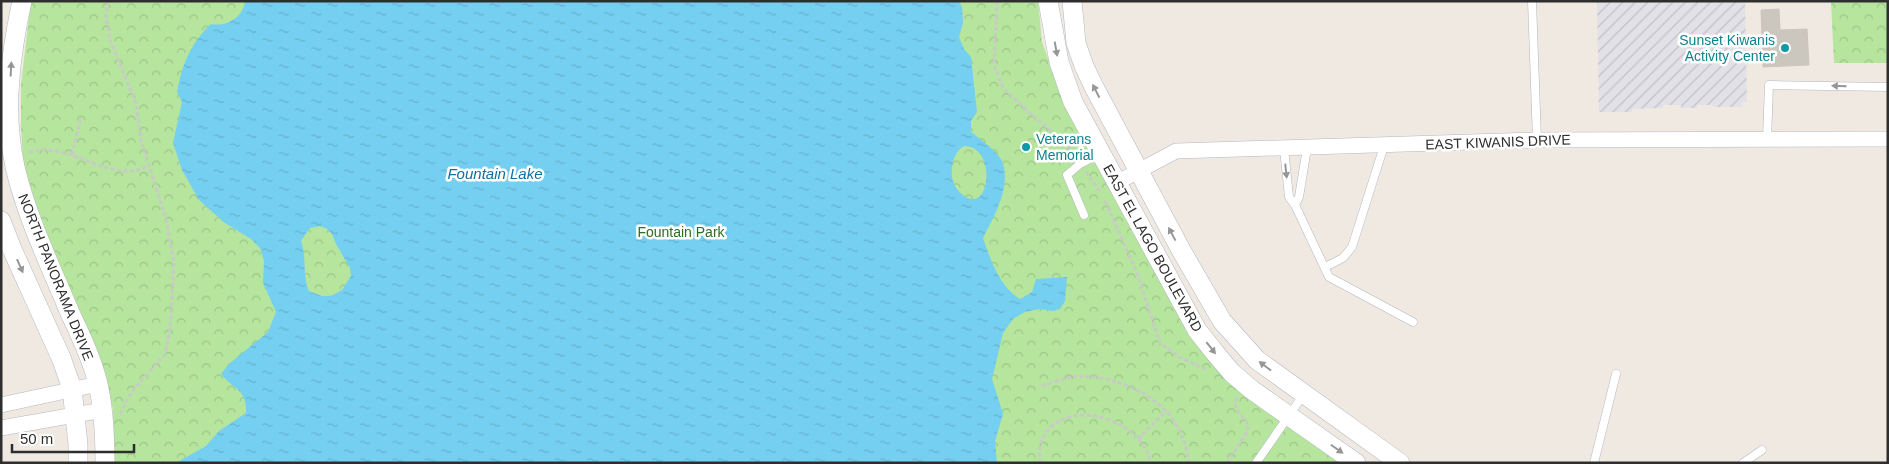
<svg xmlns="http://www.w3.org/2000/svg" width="1889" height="464" font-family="Arial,sans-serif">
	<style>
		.industrial { fill: url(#industrial-furrows) }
		.park { fill: url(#park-crowns) }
		.water { fill: url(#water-ripples); fill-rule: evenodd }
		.building { fill: #cbc7bf; stroke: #cbc5ba }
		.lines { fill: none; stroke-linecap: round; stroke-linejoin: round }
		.service-casing { stroke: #b4b7c1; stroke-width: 9 }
		.minor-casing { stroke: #b4b7c1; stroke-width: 16 }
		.tertiary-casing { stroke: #b4b7c1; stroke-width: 20 }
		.path { stroke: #c9c9c9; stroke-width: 3; stroke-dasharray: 4 2.5; stroke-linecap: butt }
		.service { stroke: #fff; stroke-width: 8 }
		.minor { stroke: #fff; stroke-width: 15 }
		.tertiary { stroke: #fff; stroke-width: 19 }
		.oneway { fill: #969696 }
		.culture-dot { fill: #0f9aa8; stroke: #fff; stroke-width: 2 }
		.labels { text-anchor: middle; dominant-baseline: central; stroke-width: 5; stroke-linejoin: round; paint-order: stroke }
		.culture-label { font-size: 14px; fill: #0d838f; stroke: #fff; text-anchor: end }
		.street-label { font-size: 14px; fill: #2e2e2e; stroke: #fff }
		.park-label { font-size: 14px; fill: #2c6e1b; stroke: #fff }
		.water-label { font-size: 15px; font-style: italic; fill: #0d6fa3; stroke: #fff }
	</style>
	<defs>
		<pattern id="industrial-furrows" width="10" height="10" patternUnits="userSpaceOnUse" patternTransform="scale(1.25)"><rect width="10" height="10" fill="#e3e1e8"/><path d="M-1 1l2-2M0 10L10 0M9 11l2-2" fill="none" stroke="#c3c1c7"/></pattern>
		<pattern id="park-crowns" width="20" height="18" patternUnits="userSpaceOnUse" patternTransform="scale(1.25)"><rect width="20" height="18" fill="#b6e59e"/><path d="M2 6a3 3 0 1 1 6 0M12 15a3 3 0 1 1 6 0" fill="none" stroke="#9dc588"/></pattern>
		<pattern id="water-ripples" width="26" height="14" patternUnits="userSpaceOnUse" patternTransform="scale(1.25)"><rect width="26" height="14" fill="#75cff0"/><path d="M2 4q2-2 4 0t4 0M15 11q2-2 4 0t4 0" fill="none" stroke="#66b2ce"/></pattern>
	</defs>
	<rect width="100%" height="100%" fill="#efe9e1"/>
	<!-- industrial -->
	<polygon class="industrial" points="1597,1 1745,1 1747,102 1742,102 1742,107 1713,107 1712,105 1697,105 1697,108 1681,108 1681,105 1663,105 1663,108 1632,109 1632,112 1599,112"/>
	<!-- park -->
	<g class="park">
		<polygon points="32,1 1038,1 1042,42 1064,102 1206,356 1341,463 113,463 113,409 97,356 57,261 24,175 21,129 21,85 30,9"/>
		<polygon points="1831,1 1888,1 1888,63 1834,63"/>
	</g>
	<!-- water -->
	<path class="water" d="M245,1H959L962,7L963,23L959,37L964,49L971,57L977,112L971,121V132C980,139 997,151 1002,161C1012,186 994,216 983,238C991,260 998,285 1020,299L1032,292L1036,279L1067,277L1065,301L1060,309L1053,311L1039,309L1025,312L1013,319L1003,333L992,379L1003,414L995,441L997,463H176L206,446L219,431L246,413C247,389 234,390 221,374L229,364L268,332L276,312L263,283L264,261L260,248L251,239L225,223L199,200L182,170L173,143L182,102L177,92C182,65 190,44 211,24C226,27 243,18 245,1ZM964,146C986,146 991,176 983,192C975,207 959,195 954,184C949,172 952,153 964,146ZM320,226L327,229L332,234L336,244L350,268L351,276L342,290L331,296H322L309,291C302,276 307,257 301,241L310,228Z"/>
	<!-- building -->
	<polygon class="building" points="1779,9 1780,30 1807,29 1809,65 1763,67 1761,10"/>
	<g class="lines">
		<defs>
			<g id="service">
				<polyline points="1532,1 1537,140"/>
				<polyline points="1767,139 1769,85 1888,87"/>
				<polyline points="1284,148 1289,197 1295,205 1329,277 1413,322"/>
				<polyline points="1295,205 1299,197 1307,148"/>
				<polyline points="1084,215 1067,175 1080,164 1101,153"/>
				<polyline points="1325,267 1343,258 1352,247 1384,146"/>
				<polyline points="1256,463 1304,394"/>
				<polyline points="1594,463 1616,374"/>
				<polyline points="1743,463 1762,450"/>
			</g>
			<g id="minor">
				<polyline points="1116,183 1176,151 1537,140 1888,139"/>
				<polyline points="1,405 98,384"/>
				<polyline points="1,428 103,410"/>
			</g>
			<g id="tertiary">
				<path d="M22,1C10,56 3,112 15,167C27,218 50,265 70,313C80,334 91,357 97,380C104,407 105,434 105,463"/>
				<polyline points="1048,1 1059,62 1073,102 1197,330 1216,354 1232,373 1252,390 1356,463"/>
				<polyline points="1072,1 1076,43 1084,66 1094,87 1181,250 1222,321 1257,360 1400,463"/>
				<polyline points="1,221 12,249 62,360 72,389 78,444 78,463"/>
			</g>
		</defs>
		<!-- service casing -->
		<use href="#service" class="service-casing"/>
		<!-- minor casing -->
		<use href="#minor" class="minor-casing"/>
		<!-- tertiary casing -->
		<use href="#tertiary" class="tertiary-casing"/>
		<!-- path -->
		<g class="path">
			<polyline points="108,1 106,16 110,40 136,103 141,140 166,219 174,262 170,329 165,354 131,393 120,414"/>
			<polyline points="997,1 994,65 1003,88 1035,118 1066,143 1074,155"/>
			<path d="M29,152C35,151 42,149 48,150C81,152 116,183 148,166"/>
			<polyline points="72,155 81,117"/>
			<polyline points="1086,172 1101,193"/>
			<polyline points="1105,201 1137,273 1160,343 1179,357 1205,369"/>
			<path d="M1042,386C1050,383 1059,380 1067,378C1101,370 1154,391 1173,420C1182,433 1187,447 1189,463"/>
			<polyline points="1138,439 1165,412"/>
			<path d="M1041,463C1033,434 1059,414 1086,415C1105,416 1126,425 1138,439C1144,446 1150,454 1150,463"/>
			<path d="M1227,463L1246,434L1248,425C1244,415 1231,410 1237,397"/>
		</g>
		<!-- service -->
		<use href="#service" class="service"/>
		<!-- minor -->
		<use href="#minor" class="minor"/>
		<!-- tertiary -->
		<use href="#tertiary" class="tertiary"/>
	</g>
	<!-- one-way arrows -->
	<defs><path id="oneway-solid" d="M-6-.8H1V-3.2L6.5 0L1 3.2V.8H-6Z" transform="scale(1.25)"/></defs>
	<g class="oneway">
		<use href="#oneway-solid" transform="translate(1056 49) rotate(80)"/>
		<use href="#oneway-solid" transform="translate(11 69) rotate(-87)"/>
		<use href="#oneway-solid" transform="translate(1839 86) rotate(-179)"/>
		<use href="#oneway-solid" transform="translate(1096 91) rotate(-117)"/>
		<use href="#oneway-solid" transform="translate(1286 171) rotate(84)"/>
		<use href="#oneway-solid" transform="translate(1172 234) rotate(-118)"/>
		<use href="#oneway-solid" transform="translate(20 266) rotate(66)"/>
		<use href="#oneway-solid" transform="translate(1211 348) rotate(52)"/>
		<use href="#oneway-solid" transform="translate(1265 366) rotate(-143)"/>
		<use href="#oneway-solid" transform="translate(1337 449) rotate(35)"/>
	</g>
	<!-- markers -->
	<g class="culture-dot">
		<circle cx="1785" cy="48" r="5"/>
		<circle cx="1026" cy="147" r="5"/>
	</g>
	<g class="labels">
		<!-- culture labels -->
		<g class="culture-label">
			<text x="1775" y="40">Sunset Kiwanis<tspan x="1775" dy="16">Activity Center</tspan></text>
			<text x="1036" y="139" text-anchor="start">Veterans<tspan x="1036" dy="16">Memorial</tspan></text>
		</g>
		<!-- street labels -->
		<g class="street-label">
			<text transform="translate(1498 142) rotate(-2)">EAST KIWANIS DRIVE</text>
			<text transform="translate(1153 248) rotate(61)">EAST EL LAGO BOULEVARD</text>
			<text transform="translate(56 277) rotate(68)">NORTH PANORAMA DRIVE</text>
		</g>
		<!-- park labels -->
		<g class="park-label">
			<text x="681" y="232">Fountain Park</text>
		</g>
		<!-- water labels -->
		<g class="water-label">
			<text x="495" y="173">Fountain Lake</text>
		</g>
	</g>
	<!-- border -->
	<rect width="1889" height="464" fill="none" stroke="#2e2e2e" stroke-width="5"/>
	<!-- scale -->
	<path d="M12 444v8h122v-8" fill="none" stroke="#2e2e2e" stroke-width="2.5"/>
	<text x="20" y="444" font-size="15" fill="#2e2e2e" stroke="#ffffff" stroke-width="4" paint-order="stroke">50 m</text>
</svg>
